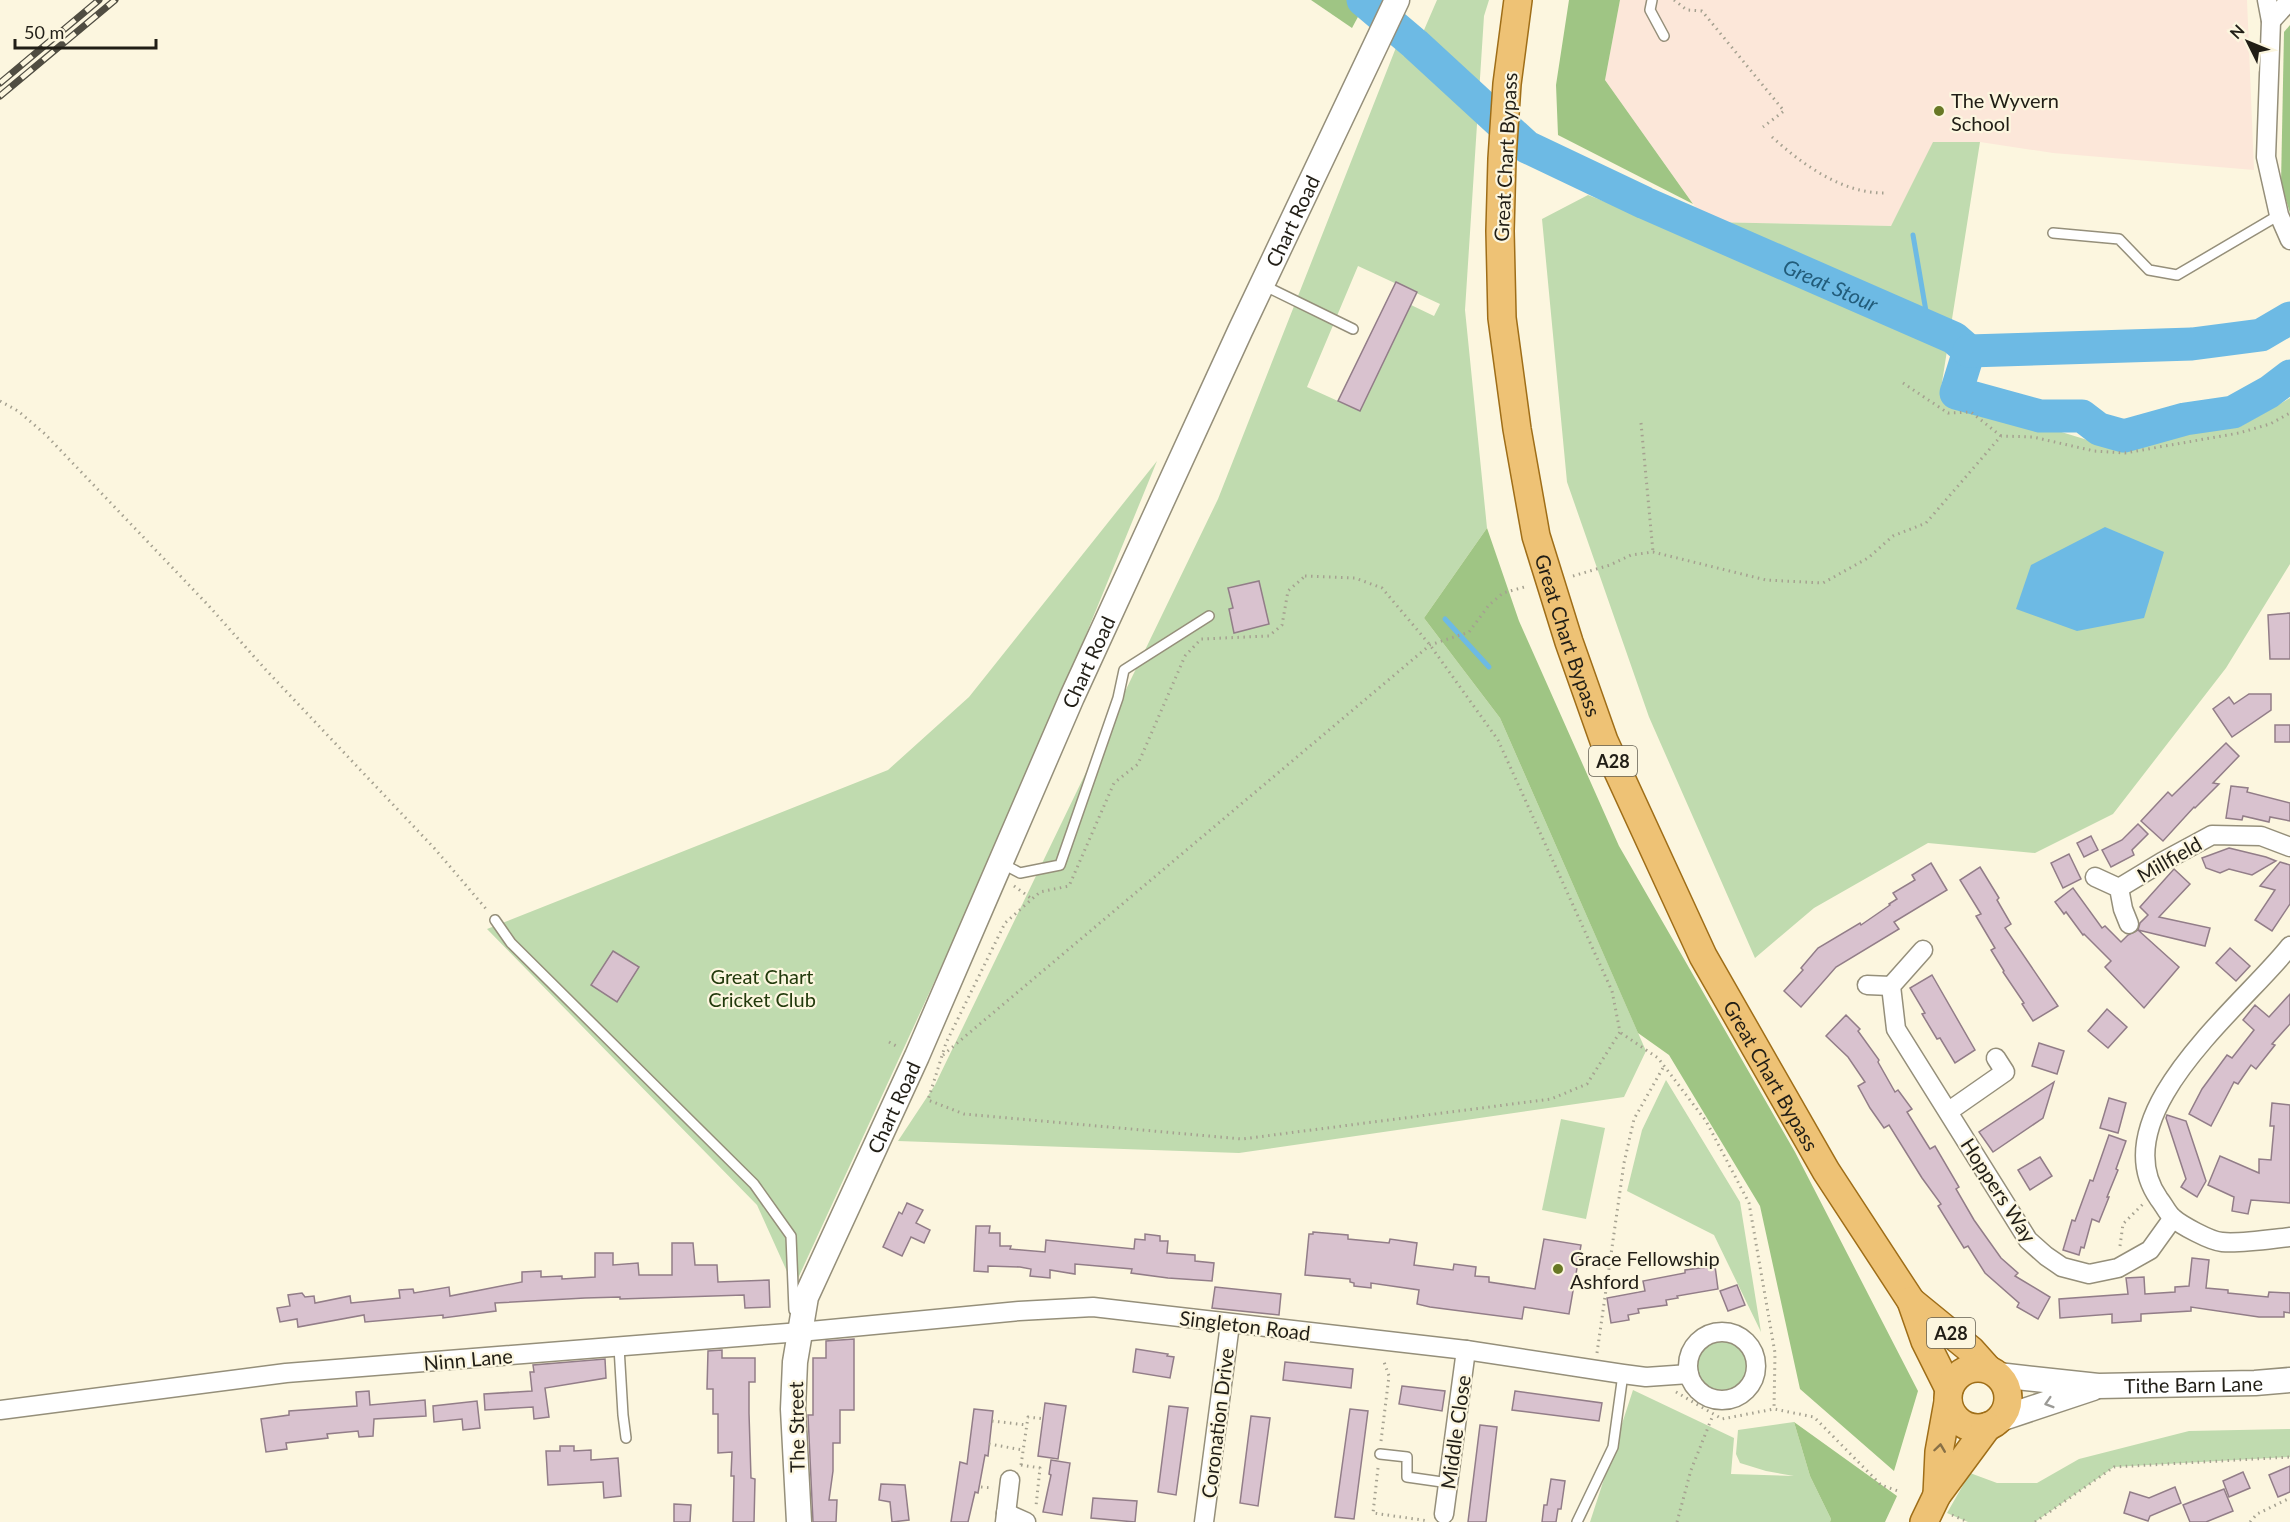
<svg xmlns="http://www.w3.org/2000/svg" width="2290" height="1522" font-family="Lato,sans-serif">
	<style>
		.education { fill: #fce7d9 }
		.green { fill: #c0dbaf; fill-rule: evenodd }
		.forest { fill: #9fc584 }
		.water { fill: #6dbae4 }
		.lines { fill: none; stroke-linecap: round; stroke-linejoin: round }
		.stream { stroke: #6dbae4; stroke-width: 5 }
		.river { stroke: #6dbae4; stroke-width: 33 }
		.building { fill: #d9c2cf; stroke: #927d88; stroke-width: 1.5 }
		.lane-casing { stroke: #958f7a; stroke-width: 12 }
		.street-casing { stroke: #958f7a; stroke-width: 21 }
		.secondary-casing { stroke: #958f7a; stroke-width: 27 }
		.primary-casing { stroke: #9f6e18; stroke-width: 30 }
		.path { stroke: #a5a190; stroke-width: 3; stroke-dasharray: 1.5 4.5; stroke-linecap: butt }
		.lane { stroke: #fff; stroke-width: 9 }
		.street { stroke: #fff; stroke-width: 18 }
		.secondary { stroke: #fff; stroke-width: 24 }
		.primary { stroke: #eec275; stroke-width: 27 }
		.rail-casing { stroke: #504d42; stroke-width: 7 }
		.rail { stroke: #fcf6df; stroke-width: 4.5; stroke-dasharray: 14; stroke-linecap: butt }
		.oneway { stroke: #9b9a96 }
		.oneway2 { stroke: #887046 }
		.poi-dot { fill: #687825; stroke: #fcf6df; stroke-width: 2 }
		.labels { text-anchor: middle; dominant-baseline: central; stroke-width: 4.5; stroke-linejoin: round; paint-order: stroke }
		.shield { fill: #fcf6df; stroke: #635f52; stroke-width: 1.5 }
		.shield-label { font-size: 18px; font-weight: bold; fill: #211e16 }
		.poi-label { font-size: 20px; fill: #211e16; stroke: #fcf6df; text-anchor: start }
		.street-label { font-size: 20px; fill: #211e16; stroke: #fcf6df }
		.park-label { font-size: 20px; fill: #223a0c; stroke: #fcf6df }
		.water-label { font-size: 21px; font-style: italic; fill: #225c7a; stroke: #fcf6df }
	</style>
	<rect width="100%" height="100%" fill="#fcf6df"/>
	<!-- education -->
	<polygon class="education" points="1620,0 2247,0 2254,170 2053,153 1980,142 1934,142 1891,226 1706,222 1605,80"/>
	<!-- green -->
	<g class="green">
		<path d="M1437,0H1489L1484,16L1465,310L1487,528L1424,618L1500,718L1646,1051L1624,1097L1239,1153L898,1141L935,1085L1218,499L1397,45L1421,37ZM1358,266L1440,304L1434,316L1411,305L1360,411L1307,387Z"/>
		<polygon points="1933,142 1980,142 1940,395 2094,442 2131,448 2156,438 2241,426 2290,398 2290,564 2226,668 2113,814 2035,853 1928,843 1814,908 1755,958 1649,717 1567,482 1542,219 1588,195 1695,237 1706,222 1891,226"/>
		<polygon points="1157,461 1022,791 794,1287 757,1205 487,929 888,770 969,697"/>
		<polygon points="1666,1080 1740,1202 1761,1332 1714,1235 1627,1191 1642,1130"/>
		<polygon points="1561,1119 1605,1128 1586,1219 1542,1210"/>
		<circle cx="1722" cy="1365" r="25"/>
		<polygon points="1633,1390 1734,1438 1731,1474 1794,1476 1766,1471 1740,1463 1736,1454 1738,1430 1794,1422 1810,1476 1831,1519 1830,1522 1590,1522"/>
		<polygon points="2290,1429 2290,1457 2114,1467 2035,1522 1968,1522 1947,1513 1970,1473 1997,1483 2037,1483 2079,1459 2189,1431"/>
	</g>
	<!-- forest -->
	<g class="forest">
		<polygon points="1311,0 1367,0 1352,28"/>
		<polygon points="1569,0 1620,0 1605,80 1693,204 1558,135 1556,85"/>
		<polygon points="2290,25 2290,213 2281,184 2284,32"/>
		<polygon points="1487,528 1519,621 1619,846 1795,1152 1918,1391 1894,1471 1800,1389 1760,1206 1669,1055 1638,1033 1500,718 1424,618"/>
		<polygon points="1794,1422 1897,1496 1885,1522 1830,1522 1831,1519 1810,1476"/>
	</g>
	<!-- water -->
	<polygon class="water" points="2105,527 2164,552 2144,618 2077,631 2016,609 2031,565"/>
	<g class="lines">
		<!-- stream -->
		<g class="stream">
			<polyline points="1913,235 1928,323 1954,338"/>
			<polyline points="1445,619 1489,667"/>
		</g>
		<!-- river -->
		<g class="river">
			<path id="s1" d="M1363,0L1415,44L1527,147L1645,203L1954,338L1969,351L1956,393L2040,416H2082L2099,429L2124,436L2185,419L2233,412L2269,392L2290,376"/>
			<polyline points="1969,351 2192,344 2261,335 2290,318"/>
		</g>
	</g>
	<!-- building -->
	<g class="building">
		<polygon points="1396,282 1417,292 1360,411 1338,401"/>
		<polygon points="1259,581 1269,624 1234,633 1229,609 1233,608 1228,588"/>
		<polygon points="2290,613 2290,659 2270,659 2268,615"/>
		<polygon points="2249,694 2271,694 2271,710 2232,737 2213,709 2229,697 2234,704"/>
		<rect x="2275" y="725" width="15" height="17"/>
		<polygon points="2226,743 2239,756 2213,783 2219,784 2195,808 2194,807 2163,841 2141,821 2168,792 2172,796"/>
		<polygon points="2231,786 2248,788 2247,792 2290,803 2290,821 2270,817 2269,822 2243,816 2242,820 2226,818"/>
		<polygon points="2138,824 2148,834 2132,850 2134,855 2111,867 2102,850 2122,840"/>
		<polygon points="2091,836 2098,850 2084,857 2077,843"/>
		<polygon points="2229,848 2266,857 2276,861 2252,875 2229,869 2220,873 2206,868 2202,858"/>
		<polygon points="2069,854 2081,879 2063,888 2051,863"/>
		<polygon points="2280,862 2290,865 2290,904 2272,931 2255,920 2275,890 2260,886"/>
		<polygon points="1931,863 1947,890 1894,922 1899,929 1836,967 1801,1007 1784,991 1803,970 1801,968 1818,948 1860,923 1861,925 1890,905 1889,904 1897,899 1893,893 1915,880 1912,875"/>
		<polygon points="1980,867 1999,898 1997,900 2011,924 2005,928 2058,1006 2033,1021 2022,1004 2024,1003 2003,972 2004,971 1991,950 1995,948 1976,916 1981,914 1960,880"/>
		<polygon points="2174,869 2190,884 2159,917 2210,928 2205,946 2138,930 2179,967 2144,1008 2105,967 2111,961 2084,934 2083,935 2066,912 2064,914 2055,902 2073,888 2102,928 2105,926 2121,942 2128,935 2138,930 2140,923 2148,915 2140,907"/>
		<polygon points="2230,948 2250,966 2236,981 2216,963"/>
		<polygon points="613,951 639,967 617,1002 591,985"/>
		<polygon points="1932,975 1975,1050 1955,1063 1940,1038 1937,1039 1922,1014 1925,1013 1910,988"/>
		<polygon points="2290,994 2290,1024 2272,1044 2275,1045 2256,1069 2251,1065 2238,1084 2234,1082 2211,1126 2189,1114 2202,1089 2227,1055 2232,1058 2254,1030 2243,1020 2255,1005 2269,1017"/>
		<polygon points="2107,1009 2127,1027 2108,1048 2088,1031"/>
		<polygon points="1846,1015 1860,1029 1858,1031 1879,1060 1878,1062 1895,1092 1898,1090 1912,1109 1907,1112 1925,1141 1930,1149 1935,1146 1959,1187 1956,1189 1974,1220 2001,1258 2018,1273 2015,1276 2050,1297 2038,1319 2017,1307 2019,1303 1985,1273 1968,1246 1964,1248 1938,1206 1941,1204 1922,1178 1889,1125 1884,1128 1870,1108 1858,1086 1865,1082 1848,1057 1826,1036"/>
		<polygon points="2039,1043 2064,1051 2057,1074 2032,1066"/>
		<polygon points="2054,1082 2043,1118 1993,1152 1979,1132"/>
		<polygon points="2109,1098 2126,1103 2118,1133 2100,1128"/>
		<polygon points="2272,1103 2290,1105 2290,1203 2251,1200 2248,1214 2232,1211 2234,1197 2208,1185 2220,1156 2259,1173 2259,1159 2271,1160 2274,1126 2270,1126"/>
		<polygon points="2167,1115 2186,1121 2206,1181 2197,1197 2181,1187 2186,1179 2166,1118"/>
		<polygon points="2109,1135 2126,1141 2116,1169 2118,1170 2107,1197 2109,1197 2099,1222 2092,1219 2084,1248 2081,1247 2079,1255 2063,1250 2072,1220 2075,1221 2090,1180 2093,1181"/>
		<polygon points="2040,1157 2052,1176 2030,1190 2018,1170"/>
		<polygon points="907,1203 923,1210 916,1223 930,1230 924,1243 911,1237 902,1256 883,1247 899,1212 902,1214"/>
		<polygon points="976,1226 990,1226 989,1233 1000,1233 1000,1246 1011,1246 1010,1249 1045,1252 1046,1240 1134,1249 1135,1239 1145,1240 1145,1234 1160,1236 1160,1241 1168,1241 1167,1253 1195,1255 1195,1261 1214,1263 1212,1281 1168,1278 1131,1273 1132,1269 1075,1264 1075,1274 1050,1270 1050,1278 1030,1276 1031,1269 1020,1267 988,1266 988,1272 974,1271"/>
		<polygon points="1313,1232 1348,1235 1348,1239 1389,1243 1390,1239 1417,1243 1414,1265 1453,1270 1454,1264 1476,1267 1475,1276 1489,1277 1489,1282 1535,1289 1544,1239 1581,1245 1569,1314 1524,1307 1522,1319 1430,1307 1417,1304 1419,1290 1371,1283 1371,1288 1354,1286 1354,1283 1350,1282 1350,1279 1305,1275 1309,1234 1313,1234"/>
		<polygon points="672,1243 693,1243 695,1265 717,1265 718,1282 769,1280 770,1307 745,1308 744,1295 620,1299 620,1297 585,1298 495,1303 496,1311 443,1318 443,1315 365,1322 364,1315 298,1327 297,1319 280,1322 277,1308 290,1306 288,1295 302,1293 305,1297 314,1296 315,1303 350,1296 351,1303 400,1298 399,1290 413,1289 414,1293 449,1287 450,1296 522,1282 522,1272 541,1271 541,1277 562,1276 562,1279 595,1277 595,1253 613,1253 613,1265 638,1263 639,1275 672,1275"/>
		<polygon points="2192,1258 2209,1260 2206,1288 2228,1290 2228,1293 2268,1297 2269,1292 2290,1293 2290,1313 2284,1312 2284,1317 2259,1317 2191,1307 2191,1311 2141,1314 2141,1321 2112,1323 2112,1314 2060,1318 2059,1299 2128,1294 2126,1278 2144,1277 2145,1294 2175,1292 2175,1287 2189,1286"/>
		<polygon points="1715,1266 1718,1289 1677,1296 1678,1298 1666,1300 1667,1305 1638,1309 1639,1313 1628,1315 1629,1320 1611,1323 1607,1298 1645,1291 1643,1281 1685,1273 1685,1270"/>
		<polygon points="1737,1285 1745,1305 1728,1311 1720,1291"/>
		<polygon points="1215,1287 1281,1294 1279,1315 1212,1308"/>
		<polygon points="854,1339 854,1410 840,1410 840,1443 833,1443 833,1471 829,1500 837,1500 836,1522 813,1522 808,1415 813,1415 813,1358 826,1358 826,1341"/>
		<polygon points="1136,1349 1168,1354 1167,1356 1174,1357 1170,1378 1133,1372"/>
		<polygon points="722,1350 722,1358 755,1358 755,1382 749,1382 749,1413 751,1478 755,1479 754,1522 733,1522 734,1476 731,1476 732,1452 718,1453 718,1414 713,1414 713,1389 707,1389 708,1351"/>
		<polygon points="605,1359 606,1378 545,1388 549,1417 534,1419 533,1407 485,1410 484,1394 532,1391 530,1372 534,1372 533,1365"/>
		<polygon points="1285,1362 1353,1369 1351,1388 1283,1380"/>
		<polygon points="1402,1386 1445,1391 1442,1411 1399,1404"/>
		<polygon points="369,1391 370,1405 425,1400 426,1416 374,1419 373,1436 359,1437 358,1431 327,1434 328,1438 286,1443 287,1449 266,1452 261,1419 289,1415 289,1411 357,1406 356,1392"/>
		<polygon points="1515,1391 1602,1403 1599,1421 1512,1410"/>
		<polygon points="477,1401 480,1428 463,1430 462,1419 434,1422 433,1406"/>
		<polygon points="1045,1403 1066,1406 1058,1459 1038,1456"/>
		<polygon points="1169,1406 1188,1408 1176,1495 1158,1492"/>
		<polygon points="974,1409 993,1411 988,1456 985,1455 978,1493 975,1492 968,1522 951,1522 960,1462 967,1464"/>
		<polygon points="1350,1409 1368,1411 1354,1519 1335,1517"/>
		<polygon points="1251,1416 1270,1418 1258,1506 1240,1503"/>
		<polygon points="1480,1425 1497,1427 1486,1522 1468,1522"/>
		<polygon points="560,1446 574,1446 574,1451 591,1450 591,1460 618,1458 621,1496 604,1498 603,1482 548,1485 546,1451 560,1451"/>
		<polygon points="1051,1460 1070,1463 1062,1515 1043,1512 1051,1475 1049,1474"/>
		<polygon points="2290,1466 2290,1492 2278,1497 2269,1475"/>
		<polygon points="2243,1472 2250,1488 2229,1497 2223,1481"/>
		<polygon points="1551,1479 1565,1481 1561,1509 1558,1509 1556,1522 1542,1522 1544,1505 1547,1505"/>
		<polygon points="881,1484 905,1485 909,1520 892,1522 890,1502 879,1500"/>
		<polygon points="2175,1487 2181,1503 2150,1516 2148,1521 2124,1513 2130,1492 2149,1498"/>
		<polygon points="2224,1489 2233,1511 2206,1522 2190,1522 2183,1505"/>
		<polygon points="1093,1498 1137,1501 1135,1522 1091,1518"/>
		<polygon points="674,1504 691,1505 690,1522 674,1522"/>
	</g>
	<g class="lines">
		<defs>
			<g id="lane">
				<polyline points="1652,0 1650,10 1664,36"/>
				<polyline points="2053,233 2119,239 2149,270 2177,275 2279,215"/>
				<polyline points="1263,285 1353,329"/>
				<polyline points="1001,863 1020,873 1060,865 1118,698 1124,670 1209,616"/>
				<polyline points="495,920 511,943 754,1184 791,1236 794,1310"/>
				<polyline points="619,1347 623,1415 626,1438"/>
				<polyline points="1380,1454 1407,1457 1407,1477 1449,1483"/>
				<polyline points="1577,1522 1613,1447 1623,1374"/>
			</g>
			<g id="street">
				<polyline points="2267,0 2271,21 2266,157 2279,215 2290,240"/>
				<polyline points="2271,21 2290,0"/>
				<polyline points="2095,877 2119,888 2123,909 2129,924"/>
				<polyline points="2119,888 2162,862 2212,835 2261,836 2290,847"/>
				<path d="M2290,946C2244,1005 2100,1115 2159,1199C2164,1205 2167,1213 2173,1218C2181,1225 2210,1241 2222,1242C2240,1244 2271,1239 2290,1237"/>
				<polyline points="1923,950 1891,986 1896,1029 2028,1240 2046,1256 2062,1267 2089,1274 2118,1268 2150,1250 2173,1218"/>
				<polyline points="1867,985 1891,986"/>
				<polyline points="1949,1111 2005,1072 1996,1058"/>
				<circle cx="1722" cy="1366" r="34"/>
				<polyline points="0,1410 286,1373 800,1332 1019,1311 1093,1307 1466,1350 1623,1374 1646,1377 1689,1374"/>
				<polyline points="1006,1513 1026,1522"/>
				<polyline points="1444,1514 1466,1350"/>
				<polyline points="1005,1522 1010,1480"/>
				<polyline points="1204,1522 1230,1324"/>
			</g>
			<g id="secondary">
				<path id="s2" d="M1998,1375L2098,1386L2255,1383L2290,1380"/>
				<polyline points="2000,1419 2093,1388"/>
				<path id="s3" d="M799,1522L793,1409L795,1362L806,1297L917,1056L1072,697L1240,331L1397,0"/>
			</g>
			<g id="primary">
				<path id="s4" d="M1518,0L1507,84L1502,159L1500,231L1502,318L1517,429L1536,536L1569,642L1604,741L1703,956L1826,1171L1911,1301L1925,1341L1949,1389"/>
				<polyline points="1911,1301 1971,1350 1988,1369"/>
				<circle cx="1978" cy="1398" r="30"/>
				<polyline points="1937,1495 1939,1452 1948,1402"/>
				<polyline points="1924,1522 1937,1495 1988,1426"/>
			</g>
		</defs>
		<!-- lane casing -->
		<use href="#lane" class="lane-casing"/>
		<!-- street casing -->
		<use href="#street" class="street-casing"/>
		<!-- secondary casing -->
		<use href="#secondary" class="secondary-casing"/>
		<!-- primary casing -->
		<use href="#primary" class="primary-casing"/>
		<!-- path -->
		<g class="path">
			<polyline points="1674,0 1687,10 1702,11 1784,111 1763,127"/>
			<path d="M1772,137C1803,165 1843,194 1886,193"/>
			<polyline points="1903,383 1948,413 1971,412 2001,436"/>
			<polyline points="0,401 18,411 45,434 208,605 266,670 435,849 487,910"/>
			<polyline points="1641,423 1653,552"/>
			<polygon points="1305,576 1355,578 1382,588 1430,645 1498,740 1612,991 1620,1032 1587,1084 1551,1099 1242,1139 964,1114 928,1100 946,1043 1005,923 1040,892 1069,886 1114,783 1138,764 1185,656 1201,639 1269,636 1282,625 1288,591"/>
			<polyline points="1573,576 1610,565 1631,555 1653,552 1766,580 1823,583 1868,558 1893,536 1926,523 2001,436 2033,437 2094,451 2125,453 2239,433 2270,424 2290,413"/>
			<polyline points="1014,886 1032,899"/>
			<polyline points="1621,1033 1658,1058 1706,1121 1749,1203 1775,1353 1774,1409"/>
			<polyline points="889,1042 898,1047"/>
			<polyline points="943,1055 1430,645 1469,632 1489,605 1503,593 1528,586"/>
			<polyline points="2120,1246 2123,1224 2143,1204"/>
			<polyline points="1597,1353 1624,1163 1634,1119 1664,1066"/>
			<polyline points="1676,1392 1722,1419 1774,1409 1814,1417 1881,1485 1898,1491"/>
			<polyline points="992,1421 1027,1425"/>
			<polyline points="1381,1441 1389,1376 1383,1359"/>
			<polyline points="989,1444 1023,1450"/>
			<polyline points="1021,1465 1028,1417 1045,1419"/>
			<polyline points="1021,1465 1040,1468 1036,1506"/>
			<polyline points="1378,1468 1373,1513 1429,1521"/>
			<polyline points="981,1487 993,1488"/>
			<polyline points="1952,1515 1968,1522"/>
			<polyline points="1677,1522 1691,1470 1713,1415"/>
			<polyline points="2035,1522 2114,1467 2290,1457"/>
			<polyline points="2250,1522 2257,1514 2290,1498"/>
		</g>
		<!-- lane -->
		<use href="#lane" class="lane"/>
		<!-- street -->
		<use href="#street" class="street"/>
		<!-- secondary -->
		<use href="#secondary" class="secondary"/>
		<!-- primary -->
		<use href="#primary" class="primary"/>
		<defs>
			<g id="rail">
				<polyline points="0,83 99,0"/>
				<polyline points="0,96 115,0"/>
			</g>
		</defs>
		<!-- rail casing -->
		<use href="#rail" class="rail-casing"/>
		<!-- rail -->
		<use href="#rail" class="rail"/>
	</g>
	<!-- one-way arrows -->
	<defs><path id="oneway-chevron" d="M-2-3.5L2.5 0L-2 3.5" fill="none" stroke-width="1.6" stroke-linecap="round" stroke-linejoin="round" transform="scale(1.5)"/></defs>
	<use class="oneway" href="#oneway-chevron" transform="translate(2049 1403) rotate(163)"/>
	<use class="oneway2" href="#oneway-chevron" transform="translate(1940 1448) rotate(-82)"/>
	<!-- markers -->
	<g class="poi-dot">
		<circle cx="1939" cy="111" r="6"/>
		<circle cx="1558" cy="1269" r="6"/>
	</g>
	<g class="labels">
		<!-- shield labels -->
		<g class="shield">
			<rect x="1589" y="746" width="48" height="30" rx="4.5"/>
			<rect x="1927" y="1318" width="48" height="30" rx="4.5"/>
		</g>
		<g class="shield-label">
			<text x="1613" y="761">A28</text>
			<text x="1951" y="1333">A28</text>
		</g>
		<!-- poi labels -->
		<g class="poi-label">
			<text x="1951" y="100">The Wyvern<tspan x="1951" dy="23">School</tspan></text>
			<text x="1570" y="1258">Grace Fellowship<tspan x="1570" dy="23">Ashford</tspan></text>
		</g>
		<!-- street labels -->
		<g class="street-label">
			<text transform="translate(1505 157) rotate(-87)">Great Chart Bypass</text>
			<text stroke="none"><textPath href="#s3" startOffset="1407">Chart Road</textPath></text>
			<text stroke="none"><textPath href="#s4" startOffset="644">Great Chart Bypass</textPath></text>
			<text stroke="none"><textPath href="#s3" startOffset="921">Chart Road</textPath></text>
			<text transform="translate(2169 859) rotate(-30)">Millfield</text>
			<text stroke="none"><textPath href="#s4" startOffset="1130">Great Chart Bypass</textPath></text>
			<text stroke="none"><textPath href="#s3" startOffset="435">Chart Road</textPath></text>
			<text transform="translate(1999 1190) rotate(57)">Hoppers Way</text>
			<text transform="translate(1245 1325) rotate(7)">Singleton Road</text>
			<text transform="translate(468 1359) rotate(-5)">Ninn Lane</text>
			<text stroke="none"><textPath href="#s2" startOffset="196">Tithe Barn Lane</textPath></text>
			<text transform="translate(1217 1423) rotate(-83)">Coronation Drive</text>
			<text transform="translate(796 1427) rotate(-91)">The Street</text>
			<text transform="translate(1455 1432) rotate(-82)">Middle Close</text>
		</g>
		<!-- park labels -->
		<g class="park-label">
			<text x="762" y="976">Great Chart<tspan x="762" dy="23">Cricket Club</tspan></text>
		</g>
		<!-- water labels -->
		<g class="water-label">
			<text stroke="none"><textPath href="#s1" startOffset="554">Great Stour</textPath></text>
		</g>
	</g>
	<!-- north arrow -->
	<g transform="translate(2248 42) rotate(313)" stroke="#fcf6df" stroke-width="4.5" paint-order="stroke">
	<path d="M0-4.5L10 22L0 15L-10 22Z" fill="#211e16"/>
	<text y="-9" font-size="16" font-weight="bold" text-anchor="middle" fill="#211e16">N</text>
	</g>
	<!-- scale -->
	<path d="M15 39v9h141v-9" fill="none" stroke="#211e16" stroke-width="3"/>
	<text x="24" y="39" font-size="18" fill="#211e16" stroke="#fcf6df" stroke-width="4.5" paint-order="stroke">50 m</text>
</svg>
